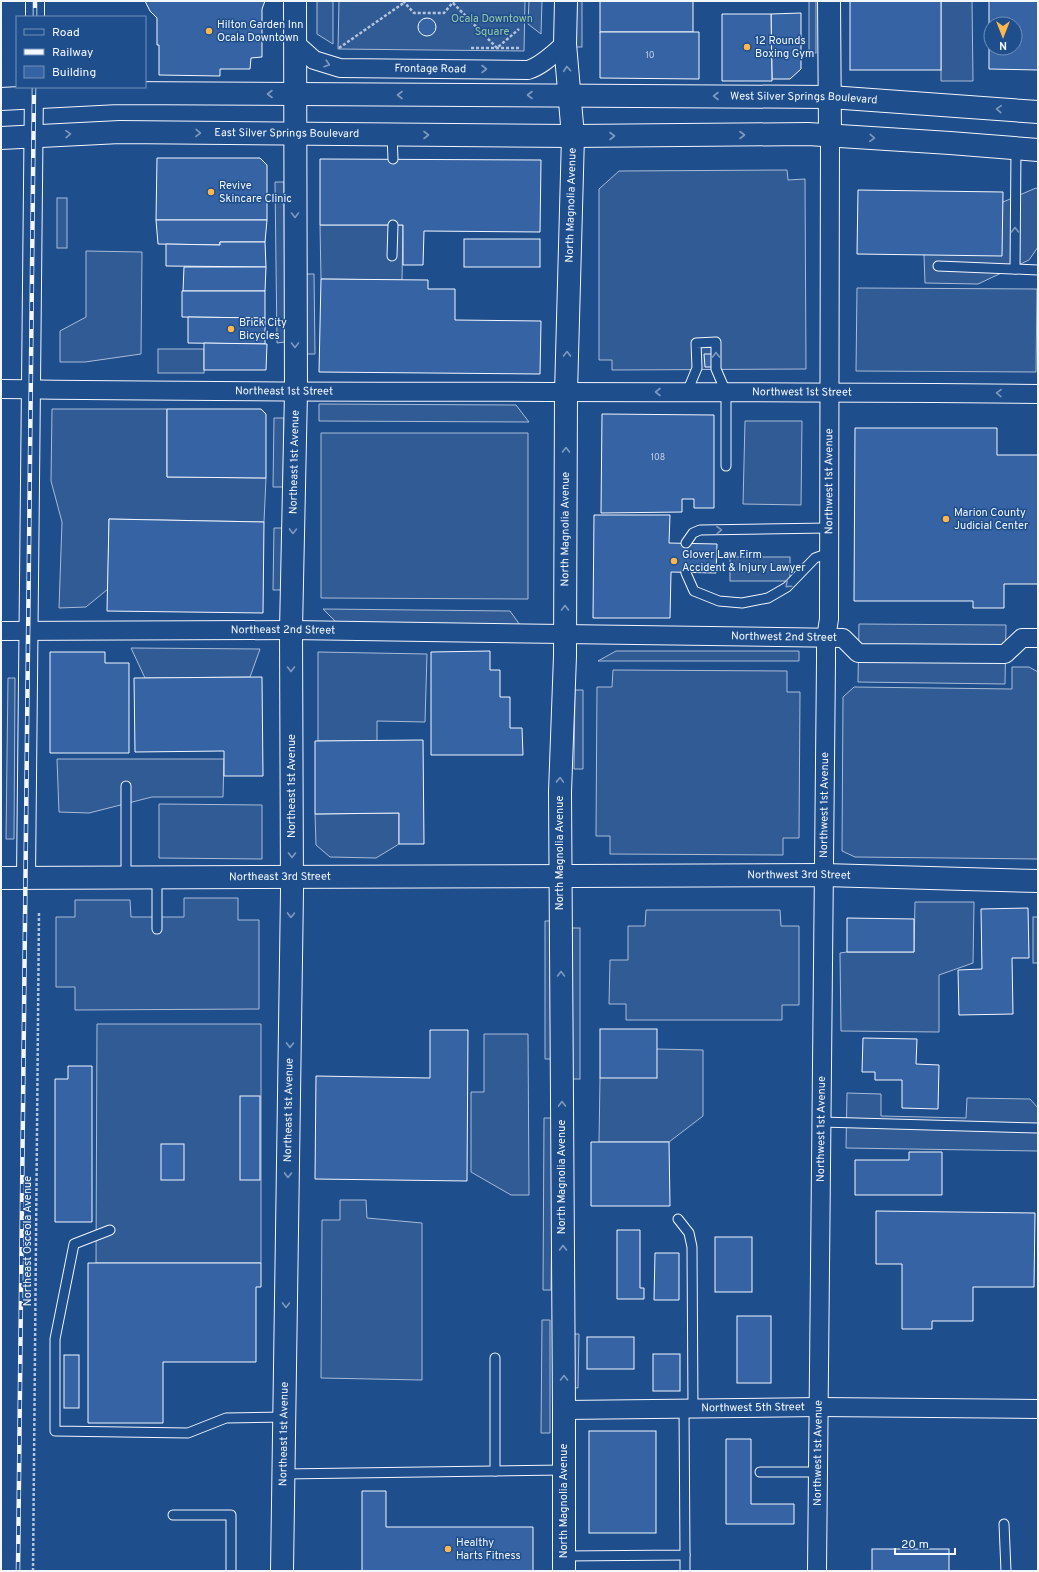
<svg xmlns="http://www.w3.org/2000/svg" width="1039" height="1572" font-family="Overpass,sans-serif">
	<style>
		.built { fill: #305b95; stroke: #a8bbd7 }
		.building { fill: #3563a3; stroke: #f2f6ff; fill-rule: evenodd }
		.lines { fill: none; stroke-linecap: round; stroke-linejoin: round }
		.service-casing { stroke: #f2f6ff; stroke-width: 11 }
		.minor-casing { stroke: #f2f6ff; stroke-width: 20 }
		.tertiary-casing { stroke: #f2f6ff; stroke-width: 24 }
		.secondary-casing { stroke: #f2f6ff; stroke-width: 24 }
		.primary-casing { stroke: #f2f6ff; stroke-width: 24 }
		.path { stroke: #b3c4dc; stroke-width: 2.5; stroke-dasharray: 3 2; stroke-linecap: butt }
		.service { stroke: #1f4e8c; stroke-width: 9 }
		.minor { stroke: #1f4e8c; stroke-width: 18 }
		.tertiary { stroke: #1f4e8c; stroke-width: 22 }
		.secondary { stroke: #1f4e8c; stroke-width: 22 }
		.primary { stroke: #1f4e8c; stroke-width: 22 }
		.rail-casing { stroke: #f2f6ff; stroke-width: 4.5 }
		.rail { stroke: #1f4e8c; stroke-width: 3; stroke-dasharray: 9; stroke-linecap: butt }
		.oneway { stroke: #7e9ac0 }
		.poi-dot { fill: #ffb74d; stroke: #1f4e8c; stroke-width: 1.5 }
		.labels { text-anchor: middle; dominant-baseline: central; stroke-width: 3; stroke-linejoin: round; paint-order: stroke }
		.number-label { font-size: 9px; fill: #c3d1e8 }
		.park-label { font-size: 11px; fill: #97c8a6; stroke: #1f4e8c }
		.poi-label { font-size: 11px; fill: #f2f6ff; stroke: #1f4e8c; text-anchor: start }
		.street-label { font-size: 11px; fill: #f2f6ff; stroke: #1f4e8c }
	</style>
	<rect width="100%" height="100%" fill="#1f4e8c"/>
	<!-- built -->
	<g class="built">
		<polygon points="317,1 333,1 333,44 317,34"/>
		<polygon points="339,1 525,1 524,51 338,49"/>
		<polygon points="529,1 542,1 541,34 528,24"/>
		<rect x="575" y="1" width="7" height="46"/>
		<rect x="809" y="1" width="7" height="52"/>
		<polygon points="941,1 972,1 973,81 941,81"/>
		<polygon points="787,170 788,180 805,179 806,369 612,370 612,360 599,360 599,189 619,171"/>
		<polygon points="275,182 284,182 285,342 277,343"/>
		<polygon points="1036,188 1038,189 1038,247 1029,260 978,284 925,283 924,255 1003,202"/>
		<rect x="57" y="198" width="10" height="50"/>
		<polygon points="320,225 403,225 402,280 321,279"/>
		<polygon points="86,251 142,252 141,354 85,362 60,362 60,331 86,317"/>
		<polygon points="303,274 314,274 315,354 304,354"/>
		<polygon points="857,288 1037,289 1036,372 856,371"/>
		<rect x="158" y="349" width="46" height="24"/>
		<polygon points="319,404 516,405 529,422 319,421"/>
		<polygon points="52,409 167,409 167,477 266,478 264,522 109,519 108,589 86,607 59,608 62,522 51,481"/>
		<polygon points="274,418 284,418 283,487 273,487"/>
		<polygon points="745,421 802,421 801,505 743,504"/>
		<polygon points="321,433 528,433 528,599 321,598"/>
		<polygon points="274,528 283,528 282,590 273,590"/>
		<rect x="730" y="557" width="60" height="24"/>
		<polygon points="323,609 510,611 520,625 338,624"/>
		<polygon points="859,624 1006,625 1005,684 858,682"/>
		<polygon points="131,648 260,649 250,677 145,678"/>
		<polygon points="616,651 799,651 799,661 598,661"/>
		<polygon points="318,652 427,654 425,722 377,721 377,741 318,741"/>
		<polygon points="1012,667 1029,667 1038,672 1038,859 855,857 842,851 843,697 854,687 1012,689"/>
		<polygon points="613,670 787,671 787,692 800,692 799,838 783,838 783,855 610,854 610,836 596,836 597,687 612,687"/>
		<polygon points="8,678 15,678 14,839 6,839"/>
		<polygon points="575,690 583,690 583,769 574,769"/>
		<polygon points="57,759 224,759 223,797 152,797 89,813 59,812"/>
		<polygon points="159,804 262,805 262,859 159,858"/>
		<polygon points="399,813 399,844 376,858 330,857 316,845 315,814"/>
		<polygon points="184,898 238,898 238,920 259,920 259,1009 75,1010 75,987 56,987 56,917 75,917 75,900 130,900 131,917 184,917"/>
		<polygon points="915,902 974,902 973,963 939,975 939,1032 841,1031 840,953 847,952 914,952"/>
		<polygon points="646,910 780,910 781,926 799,926 799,1005 782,1005 782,1020 626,1020 626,1004 609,1004 610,960 628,960 628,926 645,926"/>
		<rect x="1033" y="917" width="5" height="46"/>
		<polygon points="545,921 552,921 553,1059 545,1059"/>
		<rect x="572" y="928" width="8" height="151"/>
		<polygon points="97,1024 261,1024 261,1263 96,1263"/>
		<polygon points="484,1034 528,1034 529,1195 511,1195 471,1172 471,1092 484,1092"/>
		<polygon points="657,1049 703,1050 703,1116 669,1142 599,1142 600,1078"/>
		<polygon points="847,1093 881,1094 881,1116 966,1118 967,1098 1030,1099 1038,1108 1038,1151 846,1148"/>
		<polygon points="544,1118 553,1118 551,1290 543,1290"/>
		<polygon points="340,1200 366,1200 367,1218 422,1223 422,1380 321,1378 322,1220 340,1220"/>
		<polygon points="542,1320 550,1320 550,1433 541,1433"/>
		<polygon points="571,1334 579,1334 578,1388 570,1387"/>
	</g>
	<!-- building -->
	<g class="building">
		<polygon points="145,1 265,1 262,9 262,57 251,58 250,69 220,69 220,76 159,75 159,45 157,45 157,18 150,11"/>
		<rect x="600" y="1" width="93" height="31"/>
		<rect x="850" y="1" width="91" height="69"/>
		<path d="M989,1H1038V70L989,69ZM991,24H1015V48H991Z"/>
		<polygon points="801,13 801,69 790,79 772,79 771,14"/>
		<polygon points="722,14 771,14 772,81 722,81"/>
		<circle cx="427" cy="27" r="9"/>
		<polygon points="600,32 699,32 699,79 600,78"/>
		<polygon points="157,158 260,158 267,165 267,220 156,220"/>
		<polygon points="320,159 541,160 540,232 424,231 423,265 403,265 403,225 320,225"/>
		<polygon points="858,190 1003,192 1002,256 857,254"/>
		<polygon points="156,220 267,220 265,242 220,242 220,245 158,244"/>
		<rect x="464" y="239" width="76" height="28"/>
		<polygon points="220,242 265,242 266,267 166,266 166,244 220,245"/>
		<polygon points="184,267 266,267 265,291 183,291"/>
		<polygon points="321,279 428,280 428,289 455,289 455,320 541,321 540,374 319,372"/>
		<polygon points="182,291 265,291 265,318 182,317"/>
		<polygon points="188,317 265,318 265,344 188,343"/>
		<polygon points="204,343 267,344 266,370 204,370"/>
		<polygon points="704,354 712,354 712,367 705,367"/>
		<polygon points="167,409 261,409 266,414 266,478 167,477"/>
		<polygon points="602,414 714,415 714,508 694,508 694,499 682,499 682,512 601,513"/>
		<polygon points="855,428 997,428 997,455 1038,455 1038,584 1004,584 1004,608 973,608 973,601 854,601"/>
		<polygon points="594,515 670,515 669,543 717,544 716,573 671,572 670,618 593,618"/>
		<polygon points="109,519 264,522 263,613 107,611"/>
		<polygon points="490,651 490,670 500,670 500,697 510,697 510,728 522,728 523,755 431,755 431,652"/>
		<polygon points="50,652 105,652 105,663 129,663 129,753 50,753"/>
		<polygon points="262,677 263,776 224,776 224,751 135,752 134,678"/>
		<polygon points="423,740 424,844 399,844 399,813 315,814 315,741"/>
		<polygon points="1028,908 1029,958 1012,958 1013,1014 959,1015 958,970 982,969 981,909"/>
		<polygon points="847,918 914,919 914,952 847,952"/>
		<rect x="600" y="1029" width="57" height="49"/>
		<polygon points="430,1030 468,1030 467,1181 315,1179 316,1076 430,1078"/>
		<polygon points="863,1038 917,1039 916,1064 939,1065 938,1109 902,1108 902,1080 875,1080 875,1072 862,1072"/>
		<polygon points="68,1066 92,1066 92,1222 55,1222 55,1079 68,1079"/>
		<rect x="240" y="1096" width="20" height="84"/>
		<polygon points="591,1142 669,1142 670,1206 591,1206"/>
		<rect x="161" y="1144" width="23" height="36"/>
		<polygon points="909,1152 942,1152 942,1195 855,1195 855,1160 909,1160"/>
		<polygon points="876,1211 1035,1213 1034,1287 973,1287 973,1321 932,1321 932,1329 902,1329 902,1264 876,1264"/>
		<polygon points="617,1230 640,1230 640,1288 644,1288 644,1299 617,1299"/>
		<rect x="715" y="1237" width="37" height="55"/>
		<polygon points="655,1253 679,1253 679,1300 654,1300"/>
		<polygon points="88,1263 261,1263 261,1287 256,1287 256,1362 163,1362 163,1423 88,1423"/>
		<rect x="737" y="1316" width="34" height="67"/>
		<rect x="587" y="1337" width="47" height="32"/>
		<rect x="653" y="1354" width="27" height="37"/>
		<rect x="64" y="1355" width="15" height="53"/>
		<rect x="589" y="1431" width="67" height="102"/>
		<polygon points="726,1439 751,1439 751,1504 794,1504 794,1524 726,1524"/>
		<polygon points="362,1491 386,1491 386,1527 533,1527 533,1571 362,1571"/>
		<rect x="872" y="1549" width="77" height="22"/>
	</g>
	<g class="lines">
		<defs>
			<g id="service">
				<polyline points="392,135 393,159"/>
				<polyline points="392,256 393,225"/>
				<polyline points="938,266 1038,270"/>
				<polyline points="1015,269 1016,148"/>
				<polyline points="687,392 697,368 696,343 716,342 716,369 726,392 726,466"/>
				<polyline points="686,543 693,533 700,530 828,528"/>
				<polyline points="686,573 694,591 719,601 742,603 768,598 787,587 815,558 829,553"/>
				<polyline points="126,786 126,877"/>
				<polyline points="157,877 157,929"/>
				<polyline points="821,1122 1038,1128"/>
				<polyline points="678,1219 689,1233 692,1247 693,1408"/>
				<polyline points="110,1230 74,1244 55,1339 55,1431 188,1433 226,1418 285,1417"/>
				<polyline points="495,1358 495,1471"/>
				<polyline points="760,1472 818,1472"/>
				<polyline points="284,1474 564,1470"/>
				<polyline points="173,1515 231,1515 231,1571"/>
				<polyline points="1004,1524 1006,1571"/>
				<polyline points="685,1555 685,1571"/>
				<polyline points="564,1556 685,1555 684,1408"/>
			</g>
			<g id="minor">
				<polyline points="35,17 35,1"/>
				<path id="s1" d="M295,43L314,60L340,68L528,70C542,66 554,53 565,44"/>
				<path id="s2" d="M1,389C347,394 692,390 1038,394"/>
				<path id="s3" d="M1,631L291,630L843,638L858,653L1005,654L1022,638H1038"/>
				<polyline points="26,878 34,87"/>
				<path id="s4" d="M564,1410L819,1407L1038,1409"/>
				<path id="s5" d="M817,1571L826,661V638L829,619L830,135"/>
			</g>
			<g id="tertiary">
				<polyline points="829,1 830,135"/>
				<path id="s6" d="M1,878L824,875L1038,881"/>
			</g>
			<g id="secondary">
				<path id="s7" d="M282,1571L292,891L291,630L296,392L295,1"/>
				<path id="s8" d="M564,1571V1410L560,792L565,656L566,393L573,136L565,44L566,1"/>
			</g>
			<g id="primary">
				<path id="s9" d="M1,99L118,93L830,97L1038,112"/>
				<path id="s10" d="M1,138L120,132L573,136L808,134L950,143L1038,150"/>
			</g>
		</defs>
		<!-- service casing -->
		<use href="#service" class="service-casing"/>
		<!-- minor casing -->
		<use href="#minor" class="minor-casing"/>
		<!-- tertiary casing -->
		<use href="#tertiary" class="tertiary-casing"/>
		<!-- secondary casing -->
		<use href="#secondary" class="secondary-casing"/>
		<!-- primary casing -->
		<use href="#primary" class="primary-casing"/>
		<!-- path -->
		<g class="path">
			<polyline points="403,1 414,13 444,13 454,1"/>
			<polyline points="453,3 497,48 519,29"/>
			<polyline points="339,48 405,2"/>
			<polyline points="471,48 519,48"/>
			<polyline points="33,1571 39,911"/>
		</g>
		<!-- service -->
		<use href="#service" class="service"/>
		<!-- minor -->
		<use href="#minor" class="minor"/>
		<!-- tertiary -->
		<use href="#tertiary" class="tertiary"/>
		<!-- secondary -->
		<use href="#secondary" class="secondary"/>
		<!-- primary -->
		<use href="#primary" class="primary"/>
		<defs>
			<g id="rail">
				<polyline points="35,17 35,1"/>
				<polyline points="18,1571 34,87"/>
			</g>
		</defs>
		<!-- rail casing -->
		<use href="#rail" class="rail-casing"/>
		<!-- rail -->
		<use href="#rail" class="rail"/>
	</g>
	<!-- one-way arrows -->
	<defs><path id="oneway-chevron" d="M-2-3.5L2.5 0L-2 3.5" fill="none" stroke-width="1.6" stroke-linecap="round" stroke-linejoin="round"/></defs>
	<g class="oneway">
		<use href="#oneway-chevron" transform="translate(327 64) rotate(17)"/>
		<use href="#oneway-chevron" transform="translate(484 69)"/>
		<use href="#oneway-chevron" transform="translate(567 69) rotate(-95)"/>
		<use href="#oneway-chevron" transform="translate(270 94) rotate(180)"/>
		<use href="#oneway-chevron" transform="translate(400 95) rotate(-180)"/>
		<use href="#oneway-chevron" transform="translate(530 95) rotate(-180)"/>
		<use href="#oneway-chevron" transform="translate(716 96) rotate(-180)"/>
		<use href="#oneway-chevron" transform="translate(999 109) rotate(-176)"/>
		<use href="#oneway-chevron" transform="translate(198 133) rotate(1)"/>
		<use href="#oneway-chevron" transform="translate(68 134) rotate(-2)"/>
		<use href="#oneway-chevron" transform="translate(426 135)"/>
		<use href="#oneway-chevron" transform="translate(742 135)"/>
		<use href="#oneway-chevron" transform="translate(612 136)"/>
		<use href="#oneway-chevron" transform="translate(872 138) rotate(4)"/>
		<use href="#oneway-chevron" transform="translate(295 215) rotate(90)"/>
		<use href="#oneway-chevron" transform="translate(1015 230) rotate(-90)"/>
		<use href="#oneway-chevron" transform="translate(295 345) rotate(90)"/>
		<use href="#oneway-chevron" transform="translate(567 354) rotate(-89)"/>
		<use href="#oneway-chevron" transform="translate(716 355) rotate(-91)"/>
		<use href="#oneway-chevron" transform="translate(658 392) rotate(-180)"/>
		<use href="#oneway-chevron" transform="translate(999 393) rotate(-179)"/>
		<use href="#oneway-chevron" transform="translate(566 450) rotate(-89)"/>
		<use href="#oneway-chevron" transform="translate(719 530) rotate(-1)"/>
		<use href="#oneway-chevron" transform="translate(293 531) rotate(91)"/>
		<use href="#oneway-chevron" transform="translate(788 585) rotate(138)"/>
		<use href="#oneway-chevron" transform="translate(565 608) rotate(-90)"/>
		<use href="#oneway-chevron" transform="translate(291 669) rotate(90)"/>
		<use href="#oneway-chevron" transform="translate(560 780) rotate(-88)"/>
		<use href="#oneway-chevron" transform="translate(292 855) rotate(90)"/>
		<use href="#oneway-chevron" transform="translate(291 915) rotate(91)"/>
		<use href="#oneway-chevron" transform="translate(561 974) rotate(-90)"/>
		<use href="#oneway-chevron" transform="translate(290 1045) rotate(91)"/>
		<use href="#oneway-chevron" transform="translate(562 1104) rotate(-91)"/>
		<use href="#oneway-chevron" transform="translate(288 1175) rotate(91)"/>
		<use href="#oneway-chevron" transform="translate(563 1248) rotate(-90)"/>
		<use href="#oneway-chevron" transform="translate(286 1305) rotate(91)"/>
		<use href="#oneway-chevron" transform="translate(564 1378) rotate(-90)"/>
	</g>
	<!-- markers -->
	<g class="poi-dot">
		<circle cx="209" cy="31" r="4"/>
		<circle cx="747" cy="47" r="4"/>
		<circle cx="211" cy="192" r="4"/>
		<circle cx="231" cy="329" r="4"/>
		<circle cx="946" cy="519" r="4"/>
		<circle cx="674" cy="561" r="4"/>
		<circle cx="448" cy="1549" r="4"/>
	</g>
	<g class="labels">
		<!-- number labels -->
		<g class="number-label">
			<text x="650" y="55">10</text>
			<text x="658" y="457">108</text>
		</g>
		<!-- park labels -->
		<g class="park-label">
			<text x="492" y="19">Ocala Downtown<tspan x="492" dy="13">Square</tspan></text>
		</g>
		<!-- poi labels -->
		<g class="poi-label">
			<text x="217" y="25">Hilton Garden Inn<tspan x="217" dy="13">Ocala Downtown</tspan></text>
			<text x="755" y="41">12 Rounds<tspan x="755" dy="13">Boxing Gym</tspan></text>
			<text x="219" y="186">Revive<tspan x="219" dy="13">Skincare Clinic</tspan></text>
			<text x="239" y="323">Brick City<tspan x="239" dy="13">Bicycles</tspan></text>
			<text x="954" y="513">Marion County<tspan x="954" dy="13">Judicial Center</tspan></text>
			<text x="682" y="555">Glover Law Firm<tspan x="682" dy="13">Accident &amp; Injury Lawyer</tspan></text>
			<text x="456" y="1543">Healthy<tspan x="456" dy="13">Harts Fitness</tspan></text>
		</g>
		<!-- street labels -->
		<g class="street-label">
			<text stroke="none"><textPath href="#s1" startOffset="143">Frontage Road</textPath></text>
			<text stroke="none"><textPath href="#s9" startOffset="803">West Silver Springs Boulevard</textPath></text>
			<text stroke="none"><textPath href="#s10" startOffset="286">East Silver Springs Boulevard</textPath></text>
			<text stroke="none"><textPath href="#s8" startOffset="1366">North Magnolia Avenue</textPath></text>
			<text stroke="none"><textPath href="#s2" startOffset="283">Northeast 1st Street</textPath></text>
			<text stroke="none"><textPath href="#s2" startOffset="801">Northwest 1st Street</textPath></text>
			<text stroke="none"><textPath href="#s7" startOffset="1109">Northeast 1st Avenue</textPath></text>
			<text stroke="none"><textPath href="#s5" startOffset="1090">Northwest 1st Avenue</textPath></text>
			<text stroke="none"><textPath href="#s8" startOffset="1042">North Magnolia Avenue</textPath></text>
			<text stroke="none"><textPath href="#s3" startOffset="282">Northeast 2nd Street</textPath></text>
			<text stroke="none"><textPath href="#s3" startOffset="783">Northwest 2nd Street</textPath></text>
			<text transform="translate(292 786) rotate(-90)">Northeast 1st Avenue</text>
			<text stroke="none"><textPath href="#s5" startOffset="766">Northwest 1st Avenue</textPath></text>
			<text transform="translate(560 853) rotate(-90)">North Magnolia Avenue</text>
			<text stroke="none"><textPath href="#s6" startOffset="279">Northeast 3rd Street</textPath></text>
			<text stroke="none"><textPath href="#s6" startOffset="798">Northwest 3rd Street</textPath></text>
			<text stroke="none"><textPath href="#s7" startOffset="461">Northeast 1st Avenue</textPath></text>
			<text stroke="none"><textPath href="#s5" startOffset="442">Northwest 1st Avenue</textPath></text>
			<text transform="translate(562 1177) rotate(-90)">North Magnolia Avenue</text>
			<text transform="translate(28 1241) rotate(-90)">Northeast Osceola Avenue</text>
			<text stroke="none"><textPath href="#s4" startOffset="189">Northwest 5th Street</textPath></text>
			<text stroke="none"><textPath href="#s7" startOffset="137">Northeast 1st Avenue</textPath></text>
			<text stroke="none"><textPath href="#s5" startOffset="118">Northwest 1st Avenue</textPath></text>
			<text transform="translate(564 1501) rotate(-90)">North Magnolia Avenue</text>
		</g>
	</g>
	<!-- border -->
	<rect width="1039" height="1572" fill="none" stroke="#f2f6ff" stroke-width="4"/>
	<!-- legend -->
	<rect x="16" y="16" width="130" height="72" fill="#1f4e8c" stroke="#7391ba"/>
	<rect x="24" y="29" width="20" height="6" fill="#1f4e8c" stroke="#7391ba"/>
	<text x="52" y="36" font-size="12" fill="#f2f6ff">Road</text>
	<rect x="24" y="49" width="20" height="6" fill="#f2f6ff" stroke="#7391ba"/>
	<text x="52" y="56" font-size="12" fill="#f2f6ff">Railway</text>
	<rect x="24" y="66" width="20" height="12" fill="#3563a3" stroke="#7391ba"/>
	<text x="52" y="76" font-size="12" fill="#f2f6ff">Building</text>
	<!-- north arrow -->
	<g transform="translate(1003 36) rotate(180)"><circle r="19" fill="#1f4e8c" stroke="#7391ba"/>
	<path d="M0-3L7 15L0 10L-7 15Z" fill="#ffb74d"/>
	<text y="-6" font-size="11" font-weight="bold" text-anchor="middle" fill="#f2f6ff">N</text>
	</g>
	<!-- scale -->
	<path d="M895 1548v6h60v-6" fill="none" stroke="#f2f6ff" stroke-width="2"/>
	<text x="901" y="1548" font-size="12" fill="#f2f6ff" stroke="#1f4e8c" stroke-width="3" paint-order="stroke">20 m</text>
</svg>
